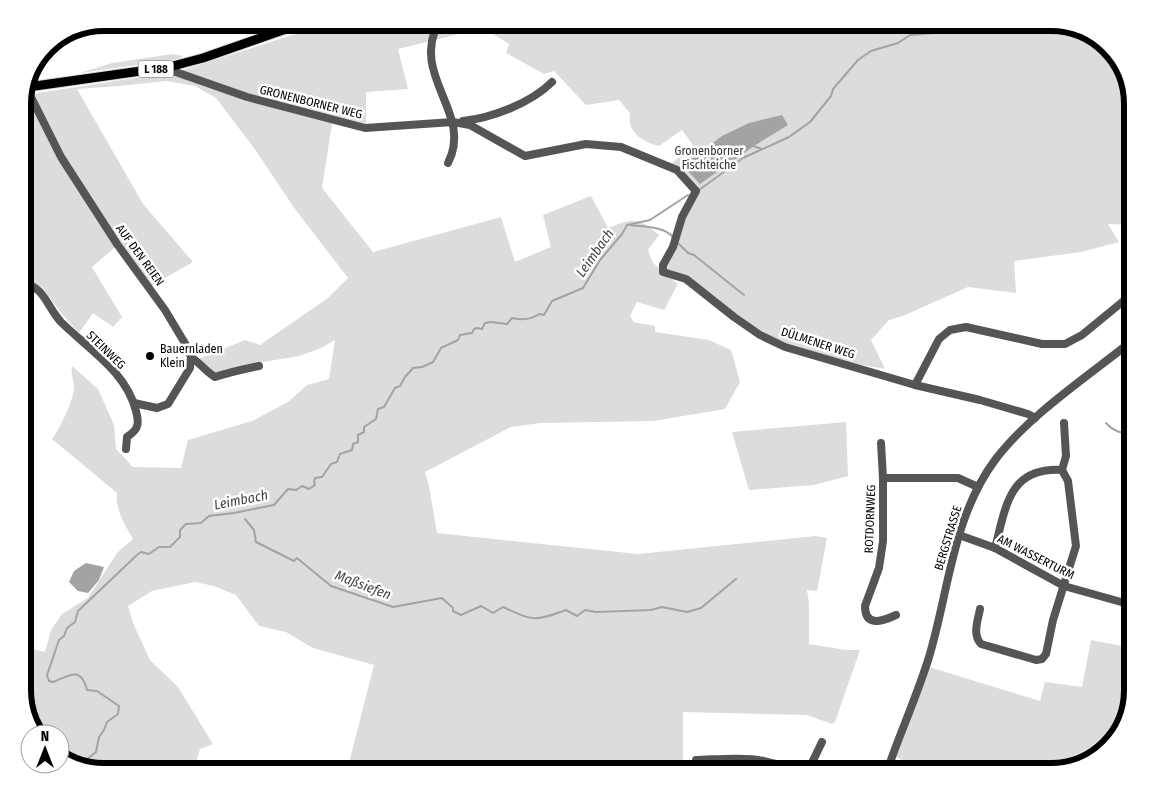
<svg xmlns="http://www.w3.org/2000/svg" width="1155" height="794" font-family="'Fira Sans Condensed',sans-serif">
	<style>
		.green { fill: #dcdcdc }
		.water { fill: #a3a3a3 }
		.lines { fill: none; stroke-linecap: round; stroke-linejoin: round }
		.stream { stroke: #a3a3a3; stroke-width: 2 }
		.major-casing { stroke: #dbdbdb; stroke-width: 11 }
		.minor { stroke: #555; stroke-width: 8 }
		.major { stroke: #000; stroke-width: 9 }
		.poi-dot { fill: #000; stroke: #fff; stroke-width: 2 }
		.labels { text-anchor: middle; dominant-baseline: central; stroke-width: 5; stroke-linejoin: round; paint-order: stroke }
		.shield { fill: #fff; stroke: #4c4c4c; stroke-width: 1 }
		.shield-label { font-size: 11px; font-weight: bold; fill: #000 }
		.street-label { font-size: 12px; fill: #000; stroke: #fff }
		.park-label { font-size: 12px; fill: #333; stroke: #fff }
		.poi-label { font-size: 12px; fill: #000; stroke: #fff; text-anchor: start }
		.water-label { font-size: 14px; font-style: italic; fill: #444; stroke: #fff }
		.rim { fill: none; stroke: #000; stroke-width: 6 }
	</style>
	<rect width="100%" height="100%" fill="#fff"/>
	<!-- green -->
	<g class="green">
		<path d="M333,22L1051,23L1096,36L1122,64L1132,104V225L1108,224L1119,242L1081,252L1014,261L1016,293L968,287L905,315L889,320L871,340L885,369L857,364L785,347L690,283L666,274L663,265L700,188L697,189L672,163L693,145L682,130L659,146C643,142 626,132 630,113L619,100L586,105L554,71L544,74L506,53L509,44L483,28L398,49L408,89L366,92V131L332,124L322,188L373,252L501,217L515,262L551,247L543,215L591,196L608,228C632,218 639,217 659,235L648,250L653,263L678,284L664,310L637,302L630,316L633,320V322L655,326V332L709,340L731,350L740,382L725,409L653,421L540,423L511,427L425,472L429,486L437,533L638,554L816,536L827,538L817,591L807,590L809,603V644L846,650H860L835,722L832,724L807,715L683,712V760L651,764V771H347L374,665L313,648L286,632L259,626L236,595L214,586L195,582L152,591L128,606L133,623L150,660L178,687L213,744L200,749L195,766L198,771H104L63,759L60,756V734H37L33,730L23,695V647L45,652L51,630L62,614L88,598L117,553L133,539C125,525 115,509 117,493L52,439C61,426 71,405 74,390C75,382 70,375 72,366L98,389L114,425L116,449L133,467L181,468L188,440L252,421L288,402L307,385L329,379L335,340L321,348L299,356L263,362L214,374L199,359L245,340L260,345L328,298L348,278L295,209L254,148L216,98L195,86L166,81L119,86L77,89L143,204L193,262L151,286L119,244L92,267L122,317L113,327L93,313L79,333L62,314L42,287L23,280V99L25,95L180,71Z"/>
		<polygon points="273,23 292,23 245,36 251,29"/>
		<polygon points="173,54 183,56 179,59 80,73 112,63"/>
		<polygon points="846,422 848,476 814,485 749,490 732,432"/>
		<polygon points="1091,640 1132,648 1132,690 1119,735 1087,763 1051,771 925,771 896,757 929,667 1040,701 1045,682 1082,687"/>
	</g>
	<!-- water -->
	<g class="water">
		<polygon points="782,115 788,125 754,146 700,184 684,167 686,163 722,136 749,123"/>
		<polygon points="86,563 104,567 99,580 88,593 78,591 69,582 74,571"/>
	</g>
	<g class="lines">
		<!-- stream -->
		<g class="stream">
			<polyline points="1081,32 1090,41 1117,59"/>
			<polyline points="753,146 762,149"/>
			<polyline points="699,190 743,158 789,137 810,122 831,96 833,89 858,60 871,51 898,43 910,35 935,33 942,22"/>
			<path d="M630,225C643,227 664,226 673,237"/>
			<polyline points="679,244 688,253 694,255 744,295"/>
			<path d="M1106,423C1114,432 1122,433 1132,434"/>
			<path d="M245,519L254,530L256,542L294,561L297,558L331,586L393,607L442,598L453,608V611L461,615L481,606L493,613L503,607C534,621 533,622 566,610L577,616L585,610L596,612L651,610L662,607L687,612L701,608L736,579"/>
			<path d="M81,764L96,752L99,737L104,730L107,722L118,714L119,706L97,691L87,690C81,666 70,675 53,682L49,681L47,675L59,640L64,636L67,628L75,622L78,611L137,555L141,552L149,554L159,547H170L180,537V530L186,524L201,523L209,516L234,513L274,505L288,489L296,490L302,486L309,489L315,485L314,481L315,478L322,477L331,464L337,462L340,454L352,450L353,444L358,442V435L364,432V427L376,419L378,409L384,407L395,388L400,386L405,377L413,368L422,367L433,362L441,348L458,340L460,335L472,333L474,329L477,328L482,329L485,323L491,322L507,324L512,318C521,320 531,320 539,314L544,315L552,301L583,288L600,260L622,234L627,225L650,220L688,195"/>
		</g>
		<defs>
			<polyline id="major" points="28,87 169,67 203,58 306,22"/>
		</defs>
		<!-- major casing -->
		<use href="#major" class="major-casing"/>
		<!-- minor -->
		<g class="minor">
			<path d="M439,22C409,76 474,113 448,163"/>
			<polyline points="169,67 170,70 247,97 365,128 453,122 470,125 525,156 586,144 621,147 677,170 696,191 682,217 673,247 663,265 663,272 686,279 734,317 760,335 785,347 915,385 980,400 1028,414 1035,418"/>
			<polyline points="27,89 61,157 117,244 165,310 186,345 191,357 190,368 168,404 157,408 134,403"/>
			<path d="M463,121C492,118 531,103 552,82"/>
			<path d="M23,282C45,288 47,307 61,322C88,349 126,371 136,411C137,416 139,421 137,426C136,431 131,434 127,437L126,449"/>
			<path d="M191,357C200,363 205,371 215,377C230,372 244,369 259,366"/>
			<polyline points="915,385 939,339 950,330 966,327 1042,344 1065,344 1082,335 1132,294"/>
			<polyline points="881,443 883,478 958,478 978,487"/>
			<path d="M883,478V541L879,568L865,606C865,628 883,621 896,615"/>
			<polyline points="1128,507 1132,535"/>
			<polyline points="959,535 995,548 1064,586 1132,605"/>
			<path d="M995,548C1006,506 1009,467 1062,470"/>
			<path d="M980,609C978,620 972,635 981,644L1036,660L1042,659L1046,654L1053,620L1076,546L1068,481L1062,470L1066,456L1064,423"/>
			<path d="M696,760C729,759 761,754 791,771"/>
			<polyline points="728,771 730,759"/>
			<polyline points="808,771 822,742"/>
			<path d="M887,771C900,733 917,696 929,657C949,591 952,518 995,460C1028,416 1088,376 1132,341"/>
		</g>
		<!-- major -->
		<use href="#major" class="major"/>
	</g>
	<!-- markers -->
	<circle class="poi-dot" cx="150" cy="356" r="5"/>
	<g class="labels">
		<!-- shield labels -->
		<rect class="shield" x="138.5" y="60.5" width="35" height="17" rx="4"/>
		<g class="shield-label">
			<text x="156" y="69">L 188</text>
		</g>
		<!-- street labels -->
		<g class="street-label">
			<text transform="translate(311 102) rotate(14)">GRONENBORNER WEG</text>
			<text transform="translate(140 255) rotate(54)">AUF DEN REIEN</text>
			<text transform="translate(818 343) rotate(18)">DÜLMENER WEG</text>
			<text transform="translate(106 350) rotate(44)">STEINWEG</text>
			<text transform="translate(870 519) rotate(-88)">ROTDORNWEG</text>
			<text transform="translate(948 538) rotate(-73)">BERGSTRASSE</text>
			<text transform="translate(1036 557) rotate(27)">AM WASSERTURM</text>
		</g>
		<!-- park labels -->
		<g class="park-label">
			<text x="709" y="151">Gronenborner<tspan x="709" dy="14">Fischteiche</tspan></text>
		</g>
		<!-- poi labels -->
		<g class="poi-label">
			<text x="160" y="349">Bauernladen<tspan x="160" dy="14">Klein</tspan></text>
		</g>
		<!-- water labels -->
		<g class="water-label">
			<text transform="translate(595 253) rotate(-55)">Leimbach</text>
			<text transform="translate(241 500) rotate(-11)">Leimbach</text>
			<text transform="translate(363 585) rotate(21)">Maßsiefen</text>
		</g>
	</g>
	<!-- crop -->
	<path d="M0 0H1155V794H0ZM104 31H1051A73 73 0 0 1 1124 104V690A73 73 0 0 1 1051 763H104A73 73 0 0 1 31 690V104A73 73 0 0 1 104 31Z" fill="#fff" fill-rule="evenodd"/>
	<path class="rim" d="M104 31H1051A73 73 0 0 1 1124 104V690A73 73 0 0 1 1051 763H104A73 73 0 0 1 31 690V104A73 73 0 0 1 104 31Z"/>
	<!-- north arrow -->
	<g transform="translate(45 749)"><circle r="24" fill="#ffffff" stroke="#999999"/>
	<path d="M0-4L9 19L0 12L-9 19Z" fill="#000000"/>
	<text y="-8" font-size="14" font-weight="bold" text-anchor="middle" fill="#000000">N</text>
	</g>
</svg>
